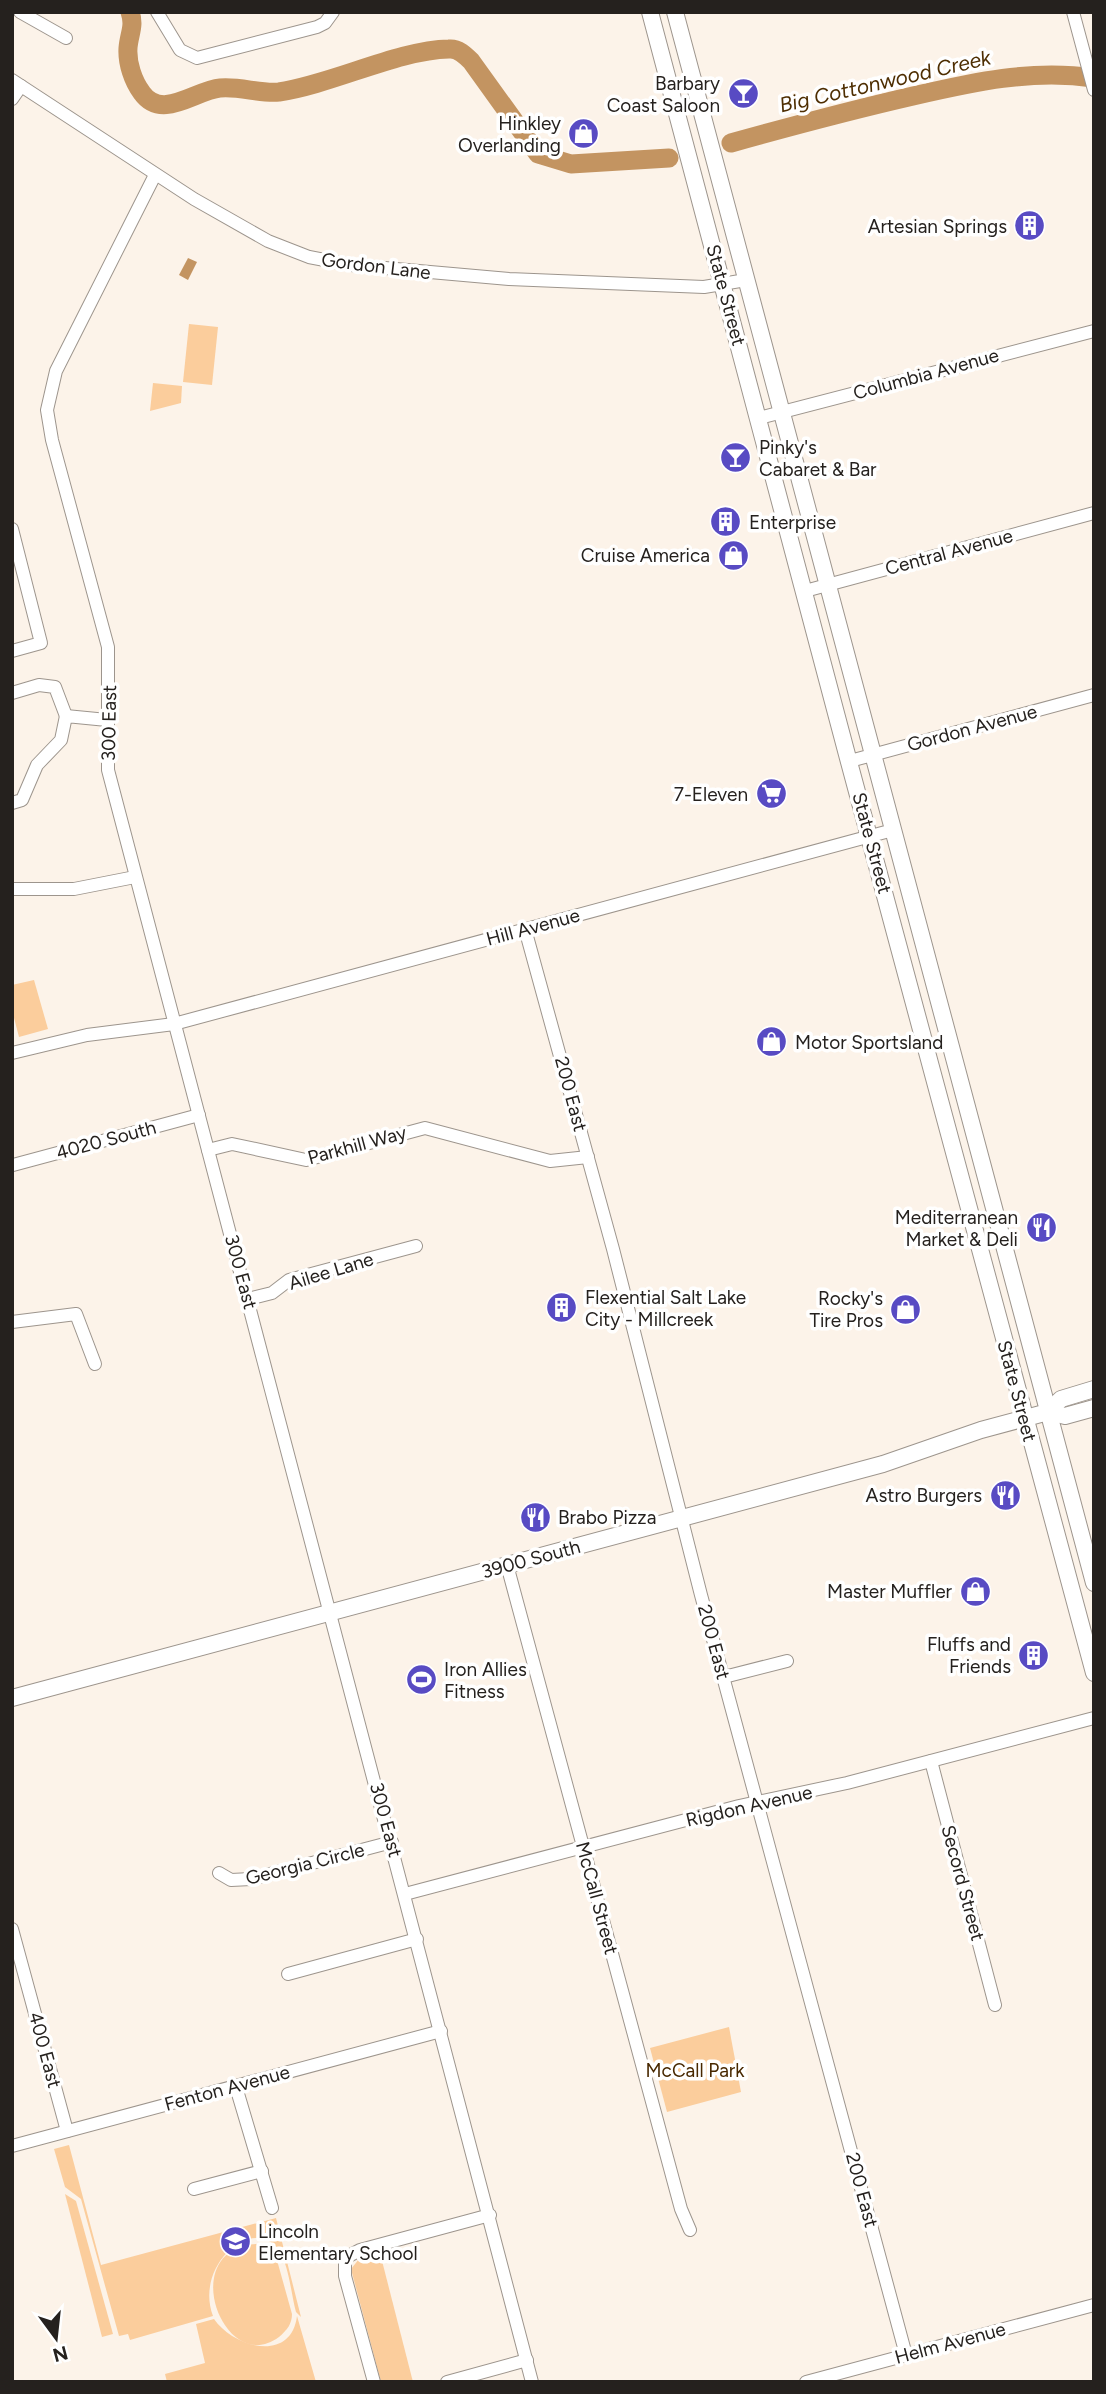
<svg xmlns="http://www.w3.org/2000/svg" width="1106" height="2394" font-family="Figtree,sans-serif">
	<style>
		.green { fill: #fbcd9c }
		.water { fill: #c39461 }
		.lines { fill: none; stroke-linecap: round; stroke-linejoin: round }
		.river { stroke: #c39461; stroke-width: 19 }
		.minor-casing { stroke: #9d958d; stroke-width: 14 }
		.major-casing { stroke: #9d958d; stroke-width: 18 }
		.minor { stroke: #fff; stroke-width: 12 }
		.major { stroke: #fff; stroke-width: 16 }
		.labels { text-anchor: middle; dominant-baseline: central; stroke-width: 7; stroke-linejoin: round; paint-order: stroke }
		.poi-label { font-size: 19px; fill: #25211e; stroke: #fff; text-anchor: end }
		.street-label { font-size: 19px; fill: #25211e; stroke: #fff }
		.park-label { font-size: 19px; fill: #482800; stroke: #fff }
		.water-label { font-size: 21px; font-style: italic; fill: #4e2e02; stroke: #fff }
	</style>
	<rect width="100%" height="100%" fill="#fcf3e9"/>
	<!-- green -->
	<g class="green">
		<polygon points="189,324 218,327 212,385 183,382"/>
		<polygon points="153,383 182,386 181,403 150,411"/>
		<polygon points="34,980 48,1029 19,1037 12,1010 12,985"/>
		<polygon points="729,2027 741,2092 667,2112 650,2048"/>
		<path d="M69,2145L101,2265L276,2218L301,2317L296,2312C291,2294 289,2264 278,2249C252,2215 194,2266 213,2316L130,2340L128,2334L119,2336L81,2199L65,2187L54,2149Z"/>
		<polygon points="65,2194 76,2201 113,2334 102,2337"/>
		<path d="M256,2244L268,2247L275,2253L292,2314C292,2324 287,2330 279,2337C224,2378 175,2249 256,2244Z"/>
		<polygon points="380,2253 413,2382 381,2382 351,2269 359,2259"/>
		<path d="M297,2316L316,2382H167L165,2374L205,2363L196,2324L214,2319C233,2347 291,2364 297,2316Z"/>
	</g>
	<!-- water -->
	<polygon class="water" points="188,258 197,262 188,280 179,275"/>
	<g class="lines">
		<!-- river -->
		<g class="river">
			<path d="M130,12C135,26 129,34 128,48C127,63 133,81 142,93C162,121 196,90 220,88C240,86 260,94 279,92C333,84 398,50 449,49C458,48 465,55 471,61L538,154L571,164L669,158"/>
			<path d="M731,143C792,126 852,110 913,96C974,82 1031,69 1094,78"/>
		</g>
		<defs>
			<g id="minor">
				<polyline points="20,12 66,38"/>
				<polyline points="157,12 180,50 197,58 317,27 325,23 333,12"/>
				<polyline points="1073,12 1094,90"/>
				<polyline points="12,80 194,199 268,241 309,257 351,265 509,279 704,287 746,280"/>
				<polyline points="12,99 21,86"/>
				<polyline points="155,175 56,371 47,410 52,440 108,647 108,770 532,2382"/>
				<polyline points="759,418 1094,331"/>
				<polyline points="12,529 41,643 12,651"/>
				<polyline points="805,591 1094,513"/>
				<polyline points="12,693 39,685 55,687 66,716"/>
				<polyline points="850,761 1094,695"/>
				<polyline points="12,803 22,800 37,765 61,740 66,716 107,720"/>
				<polyline points="12,889 74,889 135,877"/>
				<polyline points="525,929 613,1249 701,1595 906,2355"/>
				<polyline points="12,1053 87,1035 174,1024 893,830"/>
				<polyline points="208,1150 232,1144 306,1160 425,1128 550,1161 588,1157"/>
				<polyline points="13,1165 199,1115"/>
				<polyline points="248,1299 272,1293 289,1280 416,1246"/>
				<polyline points="12,1322 76,1314 95,1364"/>
				<polyline points="507,1565 681,2209 690,2230"/>
				<polyline points="724,1677 787,1661"/>
				<polyline points="931,1761 995,2005"/>
				<polyline points="219,1873 231,1880 251,1879 392,1842"/>
				<polyline points="405,1894 739,1806 847,1783 1094,1718"/>
				<polyline points="12,1929 67,2131"/>
				<polyline points="288,1974 417,1939"/>
				<polyline points="236,2087 272,2208"/>
				<polyline points="12,2146 441,2031"/>
				<polyline points="194,2189 262,2171"/>
				<polyline points="374,2382 345,2276 345,2258 360,2250 490,2215"/>
				<polyline points="447,2382 527,2360"/>
				<polyline points="806,2382 1094,2305"/>
			</g>
			<g id="major">
				<path d="M650,12C797,566 943,1120 1094,1673"/>
				<polyline points="675,12 1094,1583"/>
				<polyline points="1048,1412 1065,1416 1094,1408"/>
				<polyline points="12,1698 883,1464 981,1430 1048,1412 1061,1399 1094,1389"/>
			</g>
		</defs>
		<!-- minor casing -->
		<use href="#minor" class="minor-casing"/>
		<!-- major casing -->
		<use href="#major" class="major-casing"/>
		<!-- minor -->
		<use href="#minor" class="minor"/>
		<!-- major -->
		<use href="#major" class="major"/>
	</g>
	<!-- icons -->
	<defs>
		<symbol id="bar-disc" viewBox="-11 -11 22 22"><circle r="9.5" fill="#584bc3" stroke="#fff"/><path d="M-6-5H6L.8 .8V4.5H3.5V6h-7V4.5H-.8V.8Z" fill="#fff"/></symbol>
		<symbol id="shop-disc" viewBox="-11 -11 22 22"><circle r="9.5" fill="#584bc3" stroke="#fff"/><path d="M-5-2.5h2.3a2.7 3.5 0 0 1 5.4 0H5L5.5 6h-11ZM-1.5-2.5h3a1.5 2.3 0 0 0-3 0Z" fill="#fff"/></symbol>
		<symbol id="building-disc" viewBox="-11 -11 22 22"><circle r="9.5" fill="#584bc3" stroke="#fff"/><path d="M-4-6H4V6H1V3H-1V6H-4ZM-2.5-4.3h1.7v1.8h-1.7ZM.8-4.3h1.7v1.8H.8ZM-2.5-1h1.7V.8h-1.7ZM.8-1h1.7V.8H.8Z" fill="#fff"/></symbol>
		<symbol id="supermarket-disc" viewBox="-11 -11 22 22"><circle r="9.5" fill="#584bc3" stroke="#fff"/><path d="M-6-5.5h2.5l.6 2H6L4.5 2H-2.5L-4.4-4H-6ZM-1.5 3.2a1.3 1.3 0 1 0 .1 0ZM3 3.2a1.3 1.3 0 1 0 .1 0Z" fill="#fff"/></symbol>
		<symbol id="restaurant-disc" viewBox="-11 -11 22 22"><circle r="9.5" fill="#584bc3" stroke="#fff"/><path d="M-5-6h1v4h1v-4h1v4h1v-4h1v5L-1.5 .5V6h-2V.5L-5-1ZM5-6V6H3V1.5H1.5Q1.5-4 5-6Z" fill="#fff"/></symbol>
		<symbol id="stadium-disc" viewBox="-11 -11 22 22"><circle r="9.5" fill="#584bc3" stroke="#fff"/><path d="M0-5a6.5 5 0 1 0 0 10a6.5 5 0 1 0 0-10ZM-3.5-1.8h7v3.6h-7Z" fill="#fff"/></symbol>
		<symbol id="school-disc" viewBox="-11 -11 22 22"><circle r="9.5" fill="#584bc3" stroke="#fff"/><path d="M0-5L7-2L0 1L-7-2ZM-4 1L0 2.5L4 1V4Q0 6-4 4Z" fill="#fff"/></symbol>
	</defs>
	<g fill-rule="evenodd">
		<use href="#bar-disc" x="726" y="76" width="35" height="35"/>
		<use href="#shop-disc" x="566" y="116" width="35" height="35"/>
		<use href="#building-disc" x="1012" y="208" width="35" height="35"/>
		<use href="#bar-disc" x="718" y="440" width="35" height="35"/>
		<use href="#building-disc" x="708" y="504" width="35" height="35"/>
		<use href="#shop-disc" x="716" y="538" width="35" height="35"/>
		<use href="#supermarket-disc" x="754" y="776" width="35" height="35"/>
		<use href="#shop-disc" x="754" y="1024" width="35" height="35"/>
		<use href="#restaurant-disc" x="1024" y="1210" width="35" height="35"/>
		<use href="#building-disc" x="544" y="1290" width="35" height="35"/>
		<use href="#shop-disc" x="888" y="1292" width="35" height="35"/>
		<use href="#restaurant-disc" x="988" y="1478" width="35" height="35"/>
		<use href="#restaurant-disc" x="518" y="1500" width="35" height="35"/>
		<use href="#shop-disc" x="958" y="1574" width="35" height="35"/>
		<use href="#building-disc" x="1016" y="1638" width="35" height="35"/>
		<use href="#stadium-disc" x="404" y="1662" width="35" height="35"/>
		<use href="#school-disc" x="218" y="2224" width="35" height="35"/>
	</g>
	<g class="labels">
		<!-- poi labels -->
		<g class="poi-label">
			<text x="720" y="83">Barbary<tspan x="720" dy="22">Coast Saloon</tspan></text>
			<text x="561" y="123">Hinkley<tspan x="561" dy="22">Overlanding</tspan></text>
			<text x="1007" y="226">Artesian Springs</text>
			<text x="759" y="447" text-anchor="start">Pinky's<tspan x="759" dy="22">Cabaret &amp; Bar</tspan></text>
			<text x="749" y="522" text-anchor="start">Enterprise</text>
			<text x="710" y="555">Cruise America</text>
			<text x="748" y="794">7-Eleven</text>
			<text x="795" y="1042" text-anchor="start">Motor Sportsland</text>
			<text x="1018" y="1217">Mediterranean<tspan x="1018" dy="22">Market &amp; Deli</tspan></text>
			<text x="585" y="1297" text-anchor="start">Flexential Salt Lake<tspan x="585" dy="22">City - Millcreek</tspan></text>
			<text x="883" y="1298">Rocky's<tspan x="883" dy="22">Tire Pros</tspan></text>
			<text x="982" y="1495">Astro Burgers</text>
			<text x="558" y="1517" text-anchor="start">Brabo Pizza</text>
			<text x="952" y="1591">Master Muffler</text>
			<text x="1011" y="1644">Fluffs and<tspan x="1011" dy="22">Friends</tspan></text>
			<text x="444" y="1669" text-anchor="start">Iron Allies<tspan x="444" dy="22">Fitness</tspan></text>
			<text x="258" y="2231" text-anchor="start">Lincoln<tspan x="258" dy="22">Elementary School</tspan></text>
		</g>
		<!-- street labels -->
		<g class="street-label">
			<text transform="translate(376 266) rotate(7)">Gordon Lane</text>
			<text transform="translate(726 295) rotate(75)">State Street</text>
			<text transform="translate(926 374) rotate(-15)">Columbia Avenue</text>
			<text transform="translate(949 552) rotate(-15)">Central Avenue</text>
			<text transform="translate(109 723) rotate(-89)">300 East</text>
			<text transform="translate(972 728) rotate(-15)">Gordon Avenue</text>
			<text transform="translate(872 843) rotate(75)">State Street</text>
			<text transform="translate(533 927) rotate(-15)">Hill Avenue</text>
			<text transform="translate(571 1094) rotate(75)">200 East</text>
			<text transform="translate(106 1140) rotate(-15)">4020 South</text>
			<text transform="translate(357 1145) rotate(-15)">Parkhill Way</text>
			<text transform="translate(331 1271) rotate(-17)">Ailee Lane</text>
			<text transform="translate(241 1272) rotate(75)">300 East</text>
			<text transform="translate(1017 1391) rotate(75)">State Street</text>
			<text transform="translate(531 1559) rotate(-15)">3900 South</text>
			<text transform="translate(714 1642) rotate(75)">200 East</text>
			<text transform="translate(749 1806) rotate(-13)">Rigdon Avenue</text>
			<text transform="translate(386 1820) rotate(75)">300 East</text>
			<text transform="translate(305 1864) rotate(-14)">Georgia Circle</text>
			<text transform="translate(963 1883) rotate(75)">Secord Street</text>
			<text transform="translate(597 1898) rotate(75)">McCall Street</text>
			<text transform="translate(45 2050) rotate(75)">400 East</text>
			<text transform="translate(227 2088) rotate(-15)">Fenton Avenue</text>
			<text transform="translate(862 2190) rotate(75)">200 East</text>
			<text transform="translate(950 2343) rotate(-15)">Helm Avenue</text>
		</g>
		<!-- park labels -->
		<g class="park-label">
			<text x="695" y="2070">McCall Park</text>
		</g>
		<!-- water labels -->
		<g class="water-label">
			<text transform="translate(885 81) rotate(-13)">Big Cottonwood Creek</text>
		</g>
	</g>
	<!-- border -->
	<rect width="1106" height="2394" fill="none" stroke="#25211e" stroke-width="28"/>
	<!-- north arrow -->
	<g transform="translate(56 2338) rotate(165)" stroke="#ffffff" stroke-width="5" paint-order="stroke">
	<path d="M0-5L12 26L0 18L-12 26Z" fill="#25211e"/>
	<text y="-10" font-size="19" font-weight="bold" text-anchor="middle" fill="#25211e">N</text>
	</g>
</svg>
